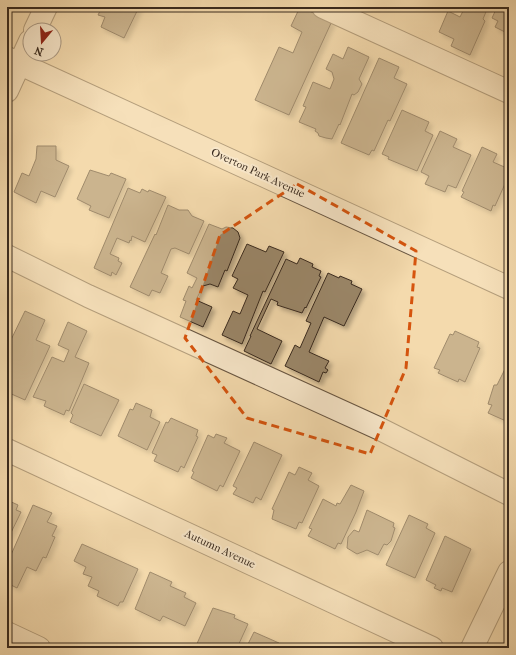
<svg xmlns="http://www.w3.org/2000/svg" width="516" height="655" font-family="'IM FELL French Canon',serif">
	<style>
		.building { fill: #9a8668; stroke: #392a1e; filter: url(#shadow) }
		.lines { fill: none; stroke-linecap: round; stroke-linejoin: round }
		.minor-casing { stroke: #685642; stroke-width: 24 }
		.minor { stroke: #f8e7ca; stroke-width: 22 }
		.marked { fill: none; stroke: #d6540e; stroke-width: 3; stroke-dasharray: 8 5; stroke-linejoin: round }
		.labels { text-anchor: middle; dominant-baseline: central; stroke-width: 4; stroke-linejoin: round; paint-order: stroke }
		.street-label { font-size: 11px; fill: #392a1e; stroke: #f8e7ca }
	</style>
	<defs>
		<filter id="shadow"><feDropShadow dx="3.5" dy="3.5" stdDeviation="2" flood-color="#0004"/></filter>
	</defs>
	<rect width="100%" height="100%" fill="#f4daad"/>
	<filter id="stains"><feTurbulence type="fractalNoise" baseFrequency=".005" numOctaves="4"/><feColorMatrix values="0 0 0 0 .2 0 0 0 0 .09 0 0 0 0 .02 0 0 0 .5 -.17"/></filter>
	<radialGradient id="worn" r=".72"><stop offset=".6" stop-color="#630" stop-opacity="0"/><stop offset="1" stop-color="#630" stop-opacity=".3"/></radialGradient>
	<!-- building -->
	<g class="building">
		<polygon points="102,7 139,7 124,38 101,27 105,17 98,15"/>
		<polygon points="300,7 332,21 289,115 255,100 279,47 293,53 302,32 291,26"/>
		<polygon points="465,7 471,9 472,7 488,7 483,19 485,21 470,55 451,46 454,39 439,32 448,11 460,17"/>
		<polygon points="497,7 509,7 509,34 495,27 498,21 492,18"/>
		<polygon points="348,47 369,57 359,79 362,84 358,92 354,95 352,94 340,125 339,124 332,139 326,138 319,136 318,133 315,131 316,129 299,122 306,107 303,106 313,82 330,89 334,79 332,72 326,69 333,54 343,59"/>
		<polygon points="379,58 399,67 394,78 407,84 390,121 388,120 374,151 372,150 369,155 341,143"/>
		<polygon points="402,110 429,122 425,131 433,135 417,171 388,159 389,157 382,154"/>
		<polygon points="440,131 457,139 453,147 471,155 456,188 448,185 445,192 425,184 429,176 421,172"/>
		<polygon points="37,146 56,146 56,160 69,166 55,197 41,191 36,203 14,192 22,173 29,176 36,159"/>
		<polygon points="482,147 497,154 493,162 509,169 509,175 495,206 493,205 491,211 461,197 464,192 462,191"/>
		<polygon points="90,170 109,176 111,173 126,179 109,218 89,210 91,206 77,199"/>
		<polygon points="128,188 140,193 142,189 148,192 149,190 166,197 145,242 132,236 131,241 130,240 129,243 117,238 110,254 119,258 118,261 122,263 116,275 112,272 111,276 94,268"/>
		<polygon points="168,205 179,210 188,210 192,216 204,221 189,254 175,248 171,249 161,273 168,276 160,293 152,290 149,296 130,287 155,234 156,235"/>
		<polygon points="209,224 222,229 226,227 233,228 238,232 240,238 227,271 225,270 218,287 210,284 203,286 196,300 212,307 203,327 180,317 186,301 183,300 189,286 192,288 197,278 187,273"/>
		<polygon points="247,244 266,252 269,246 284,252 265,292 263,291 242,344 222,335 233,311 240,314 248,295 233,288 238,279 232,276"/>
		<polygon points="300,258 313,264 312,267 321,271 319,276 321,277 306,308 305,307 302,313 277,305 278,302 271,299 257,329 282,341 271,364 244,351 251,336 250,336 286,259 297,264"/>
		<polygon points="328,273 339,278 340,276 352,281 351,284 362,289 344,326 324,317 309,352 329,361 325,368 328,370 326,373 323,372 319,382 285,366 295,345 300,348 311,323 306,321"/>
		<polygon points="25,311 45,320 36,340 50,346 25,400 7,392 7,348"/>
		<polygon points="68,322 87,331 75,357 89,363 69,411 66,410 64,415 44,406 46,401 33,397 52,357 64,362 69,350 58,345"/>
		<polygon points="455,331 479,342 477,347 480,348 465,382 459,379 458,382 438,373 440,370 434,368 450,334 453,335"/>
		<polygon points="509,361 509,414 506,421 488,413 492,405 488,404 494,385 497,385"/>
		<polygon points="84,384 119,400 101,436 70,422 73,415 71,413"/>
		<polygon points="136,403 152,410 150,417 160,422 147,450 118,436 130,409 133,410"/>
		<polygon points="171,418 198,430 196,436 198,437 184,468 181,466 178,472 154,461 157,455 152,453 166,422 168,423"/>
		<polygon points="216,434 227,438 224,443 240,451 223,487 220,485 217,491 191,478 194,472 192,471 208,435 214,438"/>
		<polygon points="254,442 282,455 261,500 256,497 253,503 233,494 237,488 233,486"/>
		<polygon points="299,467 312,473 308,480 319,486 302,523 299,522 296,529 272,519 274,510 272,509 289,472 295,475"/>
		<polygon points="351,485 364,491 356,512 341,544 338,543 335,549 308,536 312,529 309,528 323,499 336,506 337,503 340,504"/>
		<polygon points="7,500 18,505 16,510 21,512 7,541"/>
		<polygon points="33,505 52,513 47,522 57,526 52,536 55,537 46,558 43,557 36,571 27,567 17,588 7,583 7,564"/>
		<polygon points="367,510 394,523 393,527 395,528 391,541 387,545 384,544 378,555 367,550 357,554 347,548 348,537 354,530 359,532"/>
		<polygon points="409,515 428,524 426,528 435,533 415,578 386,565"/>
		<polygon points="445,536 471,549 452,592 442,588 441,591 434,588 436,585 426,580"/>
		<polygon points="82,544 138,569 123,602 120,602 118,606 97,596 99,591 88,586 92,577 83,574 86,567 74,561"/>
		<polygon points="150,572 172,582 170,586 186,593 184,597 196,603 185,626 163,616 160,621 135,609"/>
		<polygon points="213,608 235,615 234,618 248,624 237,648 195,648"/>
		<polygon points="254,632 279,643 276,648 246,648"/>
	</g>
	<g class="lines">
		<defs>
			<g id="minor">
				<polyline points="323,7 509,92"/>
				<polyline points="35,30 46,7"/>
				<polyline points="7,58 509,288"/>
				<polyline points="7,91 30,41"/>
				<polyline points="7,256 88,296 378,428 509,494"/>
				<polyline points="7,450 432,648"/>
				<polyline points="7,633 39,648"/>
				<polyline points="472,648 509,572"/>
			</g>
		</defs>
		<!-- minor casing -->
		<use href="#minor" class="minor-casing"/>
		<!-- minor -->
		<use href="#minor" class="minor"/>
	</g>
	<!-- marked area -->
	<path d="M0 0H516V655H0ZM297,184L416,251L406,368L370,454L247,418L185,338L220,235Z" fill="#f4daad" fill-opacity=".55" fill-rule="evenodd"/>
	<path class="marked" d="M297,184L416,251L406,368L370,454L247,418L185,338L220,235Z"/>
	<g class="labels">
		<!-- street labels -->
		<g class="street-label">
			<text transform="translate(258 173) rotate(25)">Overton Park Avenue</text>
			<text transform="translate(220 549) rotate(25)">Autumn Avenue</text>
		</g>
	</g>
	<!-- margin -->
	<rect width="516" height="655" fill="none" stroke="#f4daad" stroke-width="24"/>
	<rect x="8" y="8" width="500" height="639" fill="none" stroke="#392a1e" stroke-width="2"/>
	<rect x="12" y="12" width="492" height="631" fill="none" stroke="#392a1e"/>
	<!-- north arrow -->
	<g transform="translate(42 42) rotate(198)"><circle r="19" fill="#f8e7ca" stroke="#ac9b85"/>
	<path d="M0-3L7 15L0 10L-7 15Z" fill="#8f2418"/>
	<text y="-6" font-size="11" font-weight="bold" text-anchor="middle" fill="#392a1e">N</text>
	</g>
	<rect width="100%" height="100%" filter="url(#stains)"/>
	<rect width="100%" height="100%" fill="url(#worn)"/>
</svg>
